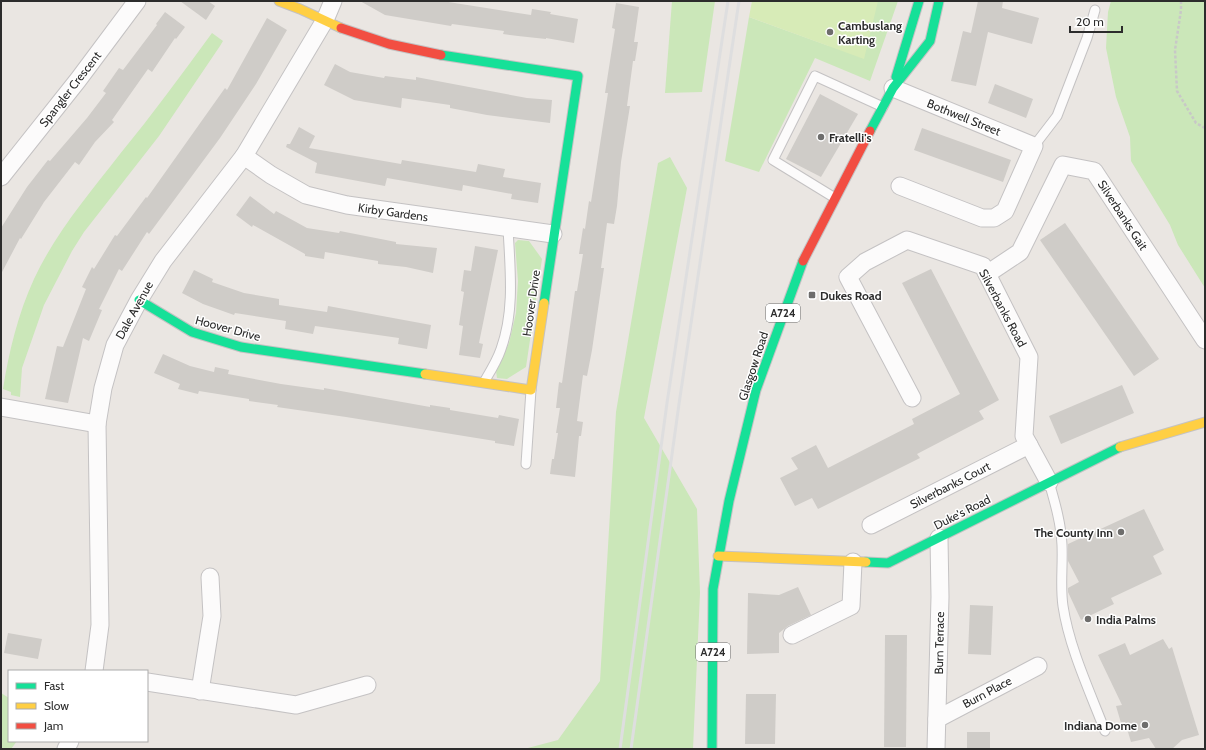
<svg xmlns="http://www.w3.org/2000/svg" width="1206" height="750" font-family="Cabin,sans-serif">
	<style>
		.green { fill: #cbe7b9 }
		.pitch { fill: #d7ebb7 }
		.building { fill: #cfccc8 }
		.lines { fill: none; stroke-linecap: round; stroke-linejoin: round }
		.lane-casing { stroke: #c4c2c3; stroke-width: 11 }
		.street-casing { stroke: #c4c2c3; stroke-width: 19 }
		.fast-casing { stroke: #c4c2c3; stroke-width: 11 }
		.slow-casing { stroke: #c4c2c3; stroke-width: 11 }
		.jam-casing { stroke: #c4c2c3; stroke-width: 11 }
		.path { stroke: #c8c8c7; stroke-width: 2.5; stroke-dasharray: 3 2; stroke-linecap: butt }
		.lane { stroke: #fcfbfb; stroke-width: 9 }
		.street { stroke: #fcfbfb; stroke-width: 17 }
		.fast { stroke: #16e098; stroke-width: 9 }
		.slow { stroke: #ffcf43; stroke-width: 9 }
		.jam { stroke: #f24e42; stroke-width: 9 }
		.rail { stroke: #dededf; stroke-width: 3 }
		.poi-dot { fill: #6e6d6c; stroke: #fff; stroke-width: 1.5 }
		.labels { text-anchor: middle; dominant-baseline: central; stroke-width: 3; stroke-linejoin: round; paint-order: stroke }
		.shield { fill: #fff; stroke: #6b6b6b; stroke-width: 1 }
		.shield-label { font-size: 11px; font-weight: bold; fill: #2c2c2c }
		.poi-label { font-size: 12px; font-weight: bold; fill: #2c2c2c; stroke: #fff; text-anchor: start }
		.street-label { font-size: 12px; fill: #2c2c2c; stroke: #fff }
	</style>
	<rect width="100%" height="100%" fill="#eae6e2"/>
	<!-- green -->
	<g class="green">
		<polygon points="672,1 715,1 702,92 665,93"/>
		<polygon points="861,1 898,1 870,81 815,58 759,172 725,161 749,17 829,46"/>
		<polygon points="1111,1 1205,1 1205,288 1178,245 1170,225 1131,161 1130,137 1116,97 1106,48 1108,12"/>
		<path d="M212,33L223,41L220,46L159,136L84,232L72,251L44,305L22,368L20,397L11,395V392L3,389C9,351 18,314 34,279C56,232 89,194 120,154C152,115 182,74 212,33Z"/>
		<polygon points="670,157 687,188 644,418 697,509 700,593 693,749 524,749 558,740 600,681 616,412 658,163"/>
		<polygon points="518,240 529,241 542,259 526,367 507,379 497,378 496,371 509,343 516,313 518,281 515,243"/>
		<polygon points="1,693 9,698 9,741 17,741 11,749 1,749"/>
	</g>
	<!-- pitch -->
	<polygon class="pitch" points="752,1 878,1 864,59 749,17"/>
	<!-- building -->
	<g class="building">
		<polygon points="180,1 208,1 215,6 206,20"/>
		<polygon points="360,1 442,1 531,15 532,9 551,12 550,14 578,19 574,43 546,38 546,39 518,36 503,34 504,31 452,24 451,26 385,15"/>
		<polygon points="978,1 1003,1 1002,8 1039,18 1032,44 988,32 976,86 951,81 963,31 971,33"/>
		<polygon points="616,3 639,7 634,42 638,42 635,61 633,61 627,106 630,106 621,162 617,206 614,224 607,223 601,268 604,268 592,350 587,376 583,375 577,421 583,422 581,436 579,436 575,477 550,474 552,459 554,459 558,433 556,433 560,408 556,408 559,382 562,383 575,291 577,291 583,254 579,254 583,228 585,229 589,201 591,202 608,93 605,93 615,29 612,28"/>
		<polygon points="165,12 185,27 176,39 175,38 152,72 148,69 112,120 114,122 95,142 79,165 75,162 44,202 21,239 20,238 1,274 1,228 27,187 48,160 50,161 87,118 106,93 103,91 119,68 123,70 157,25 156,24"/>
		<polygon points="267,18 287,30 256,84 220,138 149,234 147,232 122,271 119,269 99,309 102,310 89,341 83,338 68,403 45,399 57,346 63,347 86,289 82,287 92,267 94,269 115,235 117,236 146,197 147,198 225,88 227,90"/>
		<polygon points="335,64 350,72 384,78 385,76 416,80 416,77 527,98 552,100 550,123 487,115 450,108 450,105 402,98 401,108 354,100 324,85"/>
		<polygon points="995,84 1033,99 1026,118 988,103"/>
		<polygon points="820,94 858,114 821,177 786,159"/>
		<polygon points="299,127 315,136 309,148 401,164 402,160 476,172 478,164 505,169 503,177 541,183 538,203 511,199 512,194 463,185 462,191 387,178 385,186 315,173 317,163 286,147 287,144 290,144"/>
		<polygon points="922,128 1011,160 1003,182 914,150"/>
		<polygon points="250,196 274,214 276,211 307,228 339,233 340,231 396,242 396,244 437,248 433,273 406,267 378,264 378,261 325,252 324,259 305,256 305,254 253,225 252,227 236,215"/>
		<polygon points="1065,223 1159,359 1134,376 1040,240"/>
		<polygon points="475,246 498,250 479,343 483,344 480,358 459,355 463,326 459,325 464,292 461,291 464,270 471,271"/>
		<polygon points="931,269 999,400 979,411 984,419 917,454 920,458 818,509 812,498 795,506 780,478 798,469 791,458 816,445 828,468 914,424 912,419 960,394 902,283"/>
		<polygon points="194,270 213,279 212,282 244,293 279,299 279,305 327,312 328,306 431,325 427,349 398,344 399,338 315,326 313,334 285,329 286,321 235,313 234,315 203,304 182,293"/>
		<polygon points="163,354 190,366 214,372 215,367 229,370 228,374 281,384 324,390 324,388 430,407 430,405 450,408 450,410 498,418 499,415 519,419 514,446 495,443 495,441 346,417 277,407 278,405 249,401 249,399 199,391 198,394 178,389 180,384 154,373"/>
		<polygon points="1122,385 1134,413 1061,444 1049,416"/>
		<polygon points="1144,509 1164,550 1153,556 1162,574 1111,598 1114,604 1081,620 1068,592 1068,588 1079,582 1068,561 1068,544"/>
		<polygon points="798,587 811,615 788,626 779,633 779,653 747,654 748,593 779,595"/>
		<polygon points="970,605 993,606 991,655 968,654"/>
		<polygon points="8,633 42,639 38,659 4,653"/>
		<polygon points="885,635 907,635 906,747 884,747"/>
		<polygon points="1163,639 1169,649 1172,647 1199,735 1182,740 1172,749 1156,749 1149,738 1131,742 1125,722 1121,723 1116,706 1122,705 1098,655 1125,643 1130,655"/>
		<polygon points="746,694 776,694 775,744 745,744"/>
		<rect x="967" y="732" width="23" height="17"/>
	</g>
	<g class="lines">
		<defs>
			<g id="lane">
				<polyline points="1034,146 1057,116 1087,38 1095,10"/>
				<polyline points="835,198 773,160 815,76 883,107"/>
				<path d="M484,382C490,372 497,361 501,349C515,310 510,269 508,228"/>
				<polyline points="526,464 531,390"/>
				<path d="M1049,482C1055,503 1061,523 1062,545C1063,566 1060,586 1063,606C1069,647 1090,692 1105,731"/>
			</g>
			<g id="street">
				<polyline points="893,88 1034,146 1005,211 994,218 982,218 900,186"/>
				<polyline points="244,156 271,175 306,195 347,205 553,234"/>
				<polyline points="1,177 78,80 137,1"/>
				<polyline points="987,274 1020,252 1063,165 1094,171 1205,340"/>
				<polyline points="912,398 848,277 865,262 907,240 983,266 1029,357 1024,436 1049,482"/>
				<polyline points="1,407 97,424"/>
				<polyline points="871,525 1029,445"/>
				<polyline points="792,635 851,606 853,562"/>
				<polyline points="94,671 100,625 97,424 103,388 115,345 139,300 163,261 244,156 325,20 333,1"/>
				<polyline points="147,682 296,705 367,685"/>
				<polyline points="200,691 212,616 210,577"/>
				<polyline points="937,719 1038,666"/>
				<polyline points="66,749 70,741"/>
				<polyline points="936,749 940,597 939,538"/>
			</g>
			<g id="fast">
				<polyline points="441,55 578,76 544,303"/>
				<polyline points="896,77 919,1"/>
				<polyline points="870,131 893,88 930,41 939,1"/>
				<polyline points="139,300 192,332 241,347 425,374"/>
				<polyline points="866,562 888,563 1120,447"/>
				<polyline points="712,749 713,589 729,501 756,390 803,261"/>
			</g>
			<g id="slow">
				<polyline points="279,1 300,9 341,28"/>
				<polyline points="425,374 531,390 544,303"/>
				<polyline points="1120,447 1205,422"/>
				<polyline points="718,556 866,562"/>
			</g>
			<g id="jam">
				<polyline points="341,28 389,44 441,55"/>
				<polyline points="803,261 870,131"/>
			</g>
		</defs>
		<!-- lane casing -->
		<use href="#lane" class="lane-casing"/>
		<!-- street casing -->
		<use href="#street" class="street-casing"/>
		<!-- fast casing -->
		<use href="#fast" class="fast-casing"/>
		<!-- slow casing -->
		<use href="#slow" class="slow-casing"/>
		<!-- jam casing -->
		<use href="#jam" class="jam-casing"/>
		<!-- path -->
		<polyline class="path" points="1181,1 1181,10 1175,50 1177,91 1196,123 1205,128"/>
		<!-- lane -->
		<use href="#lane" class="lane"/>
		<!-- street -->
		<use href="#street" class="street"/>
		<!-- fast -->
		<use href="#fast" class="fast"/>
		<!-- slow -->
		<use href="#slow" class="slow"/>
		<!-- jam -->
		<use href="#jam" class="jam"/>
		<!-- rail -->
		<g class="rail">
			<polyline points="620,749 667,403 728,1"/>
			<polyline points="631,749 679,404 739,1"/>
		</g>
	</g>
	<!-- markers -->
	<g class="poi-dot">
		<circle cx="830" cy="32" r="4"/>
		<circle cx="821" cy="137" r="4"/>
		<rect x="808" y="291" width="8" height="8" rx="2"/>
		<circle cx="1121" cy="532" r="4"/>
		<circle cx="1088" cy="619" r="4"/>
		<circle cx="1145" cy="725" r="4"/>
	</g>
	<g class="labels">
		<!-- shield labels -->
		<g class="shield">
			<rect x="766" y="304" width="34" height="18" rx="3"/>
			<rect x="696" y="643" width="34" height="18" rx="3"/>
		</g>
		<g class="shield-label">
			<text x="783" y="313">A724</text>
			<text x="713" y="652">A724</text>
		</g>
		<!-- poi labels -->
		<g class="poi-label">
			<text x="838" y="25">Cambuslang<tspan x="838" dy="14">Karting</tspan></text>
			<text x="829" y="137">Fratelli's</text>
			<text x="820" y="295">Dukes Road</text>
			<text x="1113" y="532" text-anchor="end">The County Inn</text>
			<text x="1096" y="619">India Palms</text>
			<text x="1137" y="725" text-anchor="end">Indiana Dome</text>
		</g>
		<!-- street labels -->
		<g class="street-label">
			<text transform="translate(70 89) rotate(-52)">Spangler Crescent</text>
			<text transform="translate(964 117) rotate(22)">Bothwell Street</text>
			<text transform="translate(393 212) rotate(8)">Kirby Gardens</text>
			<text transform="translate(1123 215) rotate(57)">Silverbanks Gait</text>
			<text transform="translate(531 303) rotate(-82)">Hoover Drive</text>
			<text transform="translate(1003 308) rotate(62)">Silverbanks Road</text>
			<text transform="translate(134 310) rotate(-61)">Dale Avenue</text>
			<text transform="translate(228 328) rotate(15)">Hoover Drive</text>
			<text transform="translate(753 366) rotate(-72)">Glasgow Road</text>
			<text transform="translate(950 485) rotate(-27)">Silverbanks Court</text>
			<text transform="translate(962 512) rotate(-27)">Duke's Road</text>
			<text transform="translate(939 643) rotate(-89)">Burn Terrace</text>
			<text transform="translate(987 692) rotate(-28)">Burn Place</text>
		</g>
	</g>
	<!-- border -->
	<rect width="1206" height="750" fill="none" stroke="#2c2c2c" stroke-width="4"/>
	<!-- legend -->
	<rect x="8" y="670" width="140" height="72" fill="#ffffff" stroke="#ababab"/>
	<rect x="16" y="683" width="20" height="6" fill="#16e098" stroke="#ababab"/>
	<text x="44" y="690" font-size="12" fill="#2c2c2c">Fast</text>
	<rect x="16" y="703" width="20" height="6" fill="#ffcf43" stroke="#ababab"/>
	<text x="44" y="710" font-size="12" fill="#2c2c2c">Slow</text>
	<rect x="16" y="723" width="20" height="6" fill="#f24e42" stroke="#ababab"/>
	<text x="44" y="730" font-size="12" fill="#2c2c2c">Jam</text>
	<!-- scale -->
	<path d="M1070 26v6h52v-6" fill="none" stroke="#2c2c2c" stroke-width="2"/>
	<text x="1076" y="26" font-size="12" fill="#2c2c2c" stroke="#ffffff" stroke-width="3" paint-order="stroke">20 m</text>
</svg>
